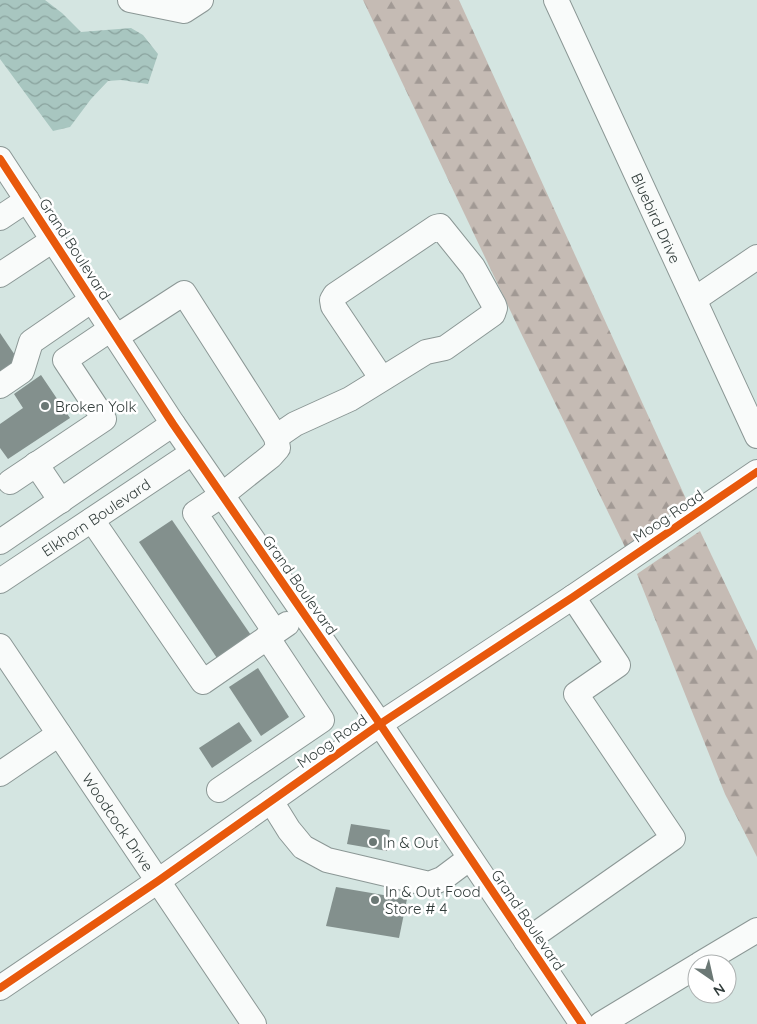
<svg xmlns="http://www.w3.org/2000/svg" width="757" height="1024" font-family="Quicksand,sans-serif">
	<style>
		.forest { fill: url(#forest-firs) }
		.water { fill: url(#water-waves) }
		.building { fill: #83908d }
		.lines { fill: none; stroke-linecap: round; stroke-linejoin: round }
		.minor-casing { stroke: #8b9795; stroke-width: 26 }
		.minor { stroke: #f9fbfa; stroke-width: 24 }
		.cycleway-casing { stroke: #fff; stroke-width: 11 }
		.cycleway { stroke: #e8590c; stroke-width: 8 }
		.poi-dot { fill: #6b7875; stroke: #fff; stroke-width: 2 }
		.labels { text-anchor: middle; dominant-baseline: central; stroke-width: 5; stroke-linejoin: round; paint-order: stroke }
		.street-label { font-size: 15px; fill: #323d3b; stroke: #fff }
		.poi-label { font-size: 15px; fill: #323d3b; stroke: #fff; text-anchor: start }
	</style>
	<defs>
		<pattern id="forest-firs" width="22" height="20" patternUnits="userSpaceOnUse" patternTransform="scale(1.25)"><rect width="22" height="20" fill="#c5bbb4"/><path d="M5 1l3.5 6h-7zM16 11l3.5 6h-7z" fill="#a19994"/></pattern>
		<pattern id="water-waves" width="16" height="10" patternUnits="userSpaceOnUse" patternTransform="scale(1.25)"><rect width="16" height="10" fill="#a8c6c0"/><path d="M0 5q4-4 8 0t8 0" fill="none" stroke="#89a29d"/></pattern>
	</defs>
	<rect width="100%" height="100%" fill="#d4e5e1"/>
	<!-- forest -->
	<g class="forest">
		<polygon points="363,0 459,0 687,501 625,547 519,329"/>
		<polygon points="700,531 757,651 757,857 725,794 637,574"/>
	</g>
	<!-- water -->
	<polygon class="water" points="0,0 45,0 62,13 81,32 131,28 143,35 158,54 148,84 121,80 108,81 91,99 70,127 53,131 0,59"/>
	<!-- building -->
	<g class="building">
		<polygon points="0,333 21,364 0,378"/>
		<polygon points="41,375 70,418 8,459 0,448 0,424 23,408 14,394"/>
		<polygon points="172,520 255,641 221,664 139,542"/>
		<polygon points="258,668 289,717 261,736 229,687"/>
		<polygon points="239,722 252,741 212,768 199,748"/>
		<polygon points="351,824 390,830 387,851 347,844"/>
		<polygon points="336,887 407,899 399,938 326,926"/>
	</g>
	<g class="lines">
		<defs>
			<g id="minor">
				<polyline points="130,0 184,11 201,0"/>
				<path id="s1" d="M556,0L757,436"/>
				<polyline points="0,159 173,424 380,724 582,1024"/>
				<polyline points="0,218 27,200"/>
				<polyline points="0,275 53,240"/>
				<polyline points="695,299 757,257"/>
				<polyline points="116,337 184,293 276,437 278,448 271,456 222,495 195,513 275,632"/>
				<polyline points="0,386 22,371 31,342 92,300"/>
				<polyline points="276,437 295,424 350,399 426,352 445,348 493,314 495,308 494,305 473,267 440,226 436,227 335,295 332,300 333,306 382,379"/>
				<polyline points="36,464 61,501"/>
				<polyline points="10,482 104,419 65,360 111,329"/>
				<polyline points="92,520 203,682 287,624"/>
				<polyline points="0,542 173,424"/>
				<path id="s2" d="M0,581L192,453"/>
				<path id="s3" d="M0,646L254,1024"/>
				<polyline points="0,774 59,734"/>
				<polyline points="219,790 322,720 267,637"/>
				<polyline points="271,801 289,830 303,847 327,860 429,884 442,879 470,858"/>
				<polyline points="526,941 673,838 576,694 618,665 573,597"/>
				<polyline points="700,964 757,930"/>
				<polyline points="0,988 158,881 380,724 573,597 757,472"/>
				<polyline points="601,1024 697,966"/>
			</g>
		</defs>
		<!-- minor casing -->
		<use href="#minor" class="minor-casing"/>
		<!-- minor -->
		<use href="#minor" class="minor"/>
		<defs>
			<g id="cycleway">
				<polyline points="0,159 173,424 380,724 582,1024"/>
				<polyline points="0,988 158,881 380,724 573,597 757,472"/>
			</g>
		</defs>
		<!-- cycleway casing -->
		<use href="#cycleway" class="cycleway-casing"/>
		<!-- cycleway -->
		<use href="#cycleway" class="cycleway"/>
	</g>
	<!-- markers -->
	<g class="poi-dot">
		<circle cx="45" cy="406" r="5"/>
		<circle cx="373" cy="842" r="5"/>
		<circle cx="375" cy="900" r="5"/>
	</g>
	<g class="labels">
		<!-- street labels -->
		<g class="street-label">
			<text stroke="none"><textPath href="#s1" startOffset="240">Bluebird Drive</textPath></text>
			<text transform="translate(75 249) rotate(57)">Grand Boulevard</text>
			<text transform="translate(668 516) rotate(-34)">Moog Road</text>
			<text stroke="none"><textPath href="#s2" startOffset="115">Elkhorn Boulevard</textPath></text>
			<text transform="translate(300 585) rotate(55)">Grand Boulevard</text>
			<text transform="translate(332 741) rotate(-35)">Moog Road</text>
			<text stroke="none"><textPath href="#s3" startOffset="212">Woodcock Drive</textPath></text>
			<text transform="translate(528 920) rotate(56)">Grand Boulevard</text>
		</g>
		<!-- poi labels -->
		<g class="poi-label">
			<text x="55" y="406">Broken Yolk</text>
			<text x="383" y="842">In &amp; Out</text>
			<text x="385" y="891">In &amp; Out Food<tspan x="385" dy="17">Store # 4</tspan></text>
		</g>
	</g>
	<!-- north arrow -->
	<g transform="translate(712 979) rotate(146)"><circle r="24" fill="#ffffff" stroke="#adb1b1"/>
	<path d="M0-4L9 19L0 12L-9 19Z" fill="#6b7875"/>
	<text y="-8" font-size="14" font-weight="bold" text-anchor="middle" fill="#323d3b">N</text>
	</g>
</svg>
